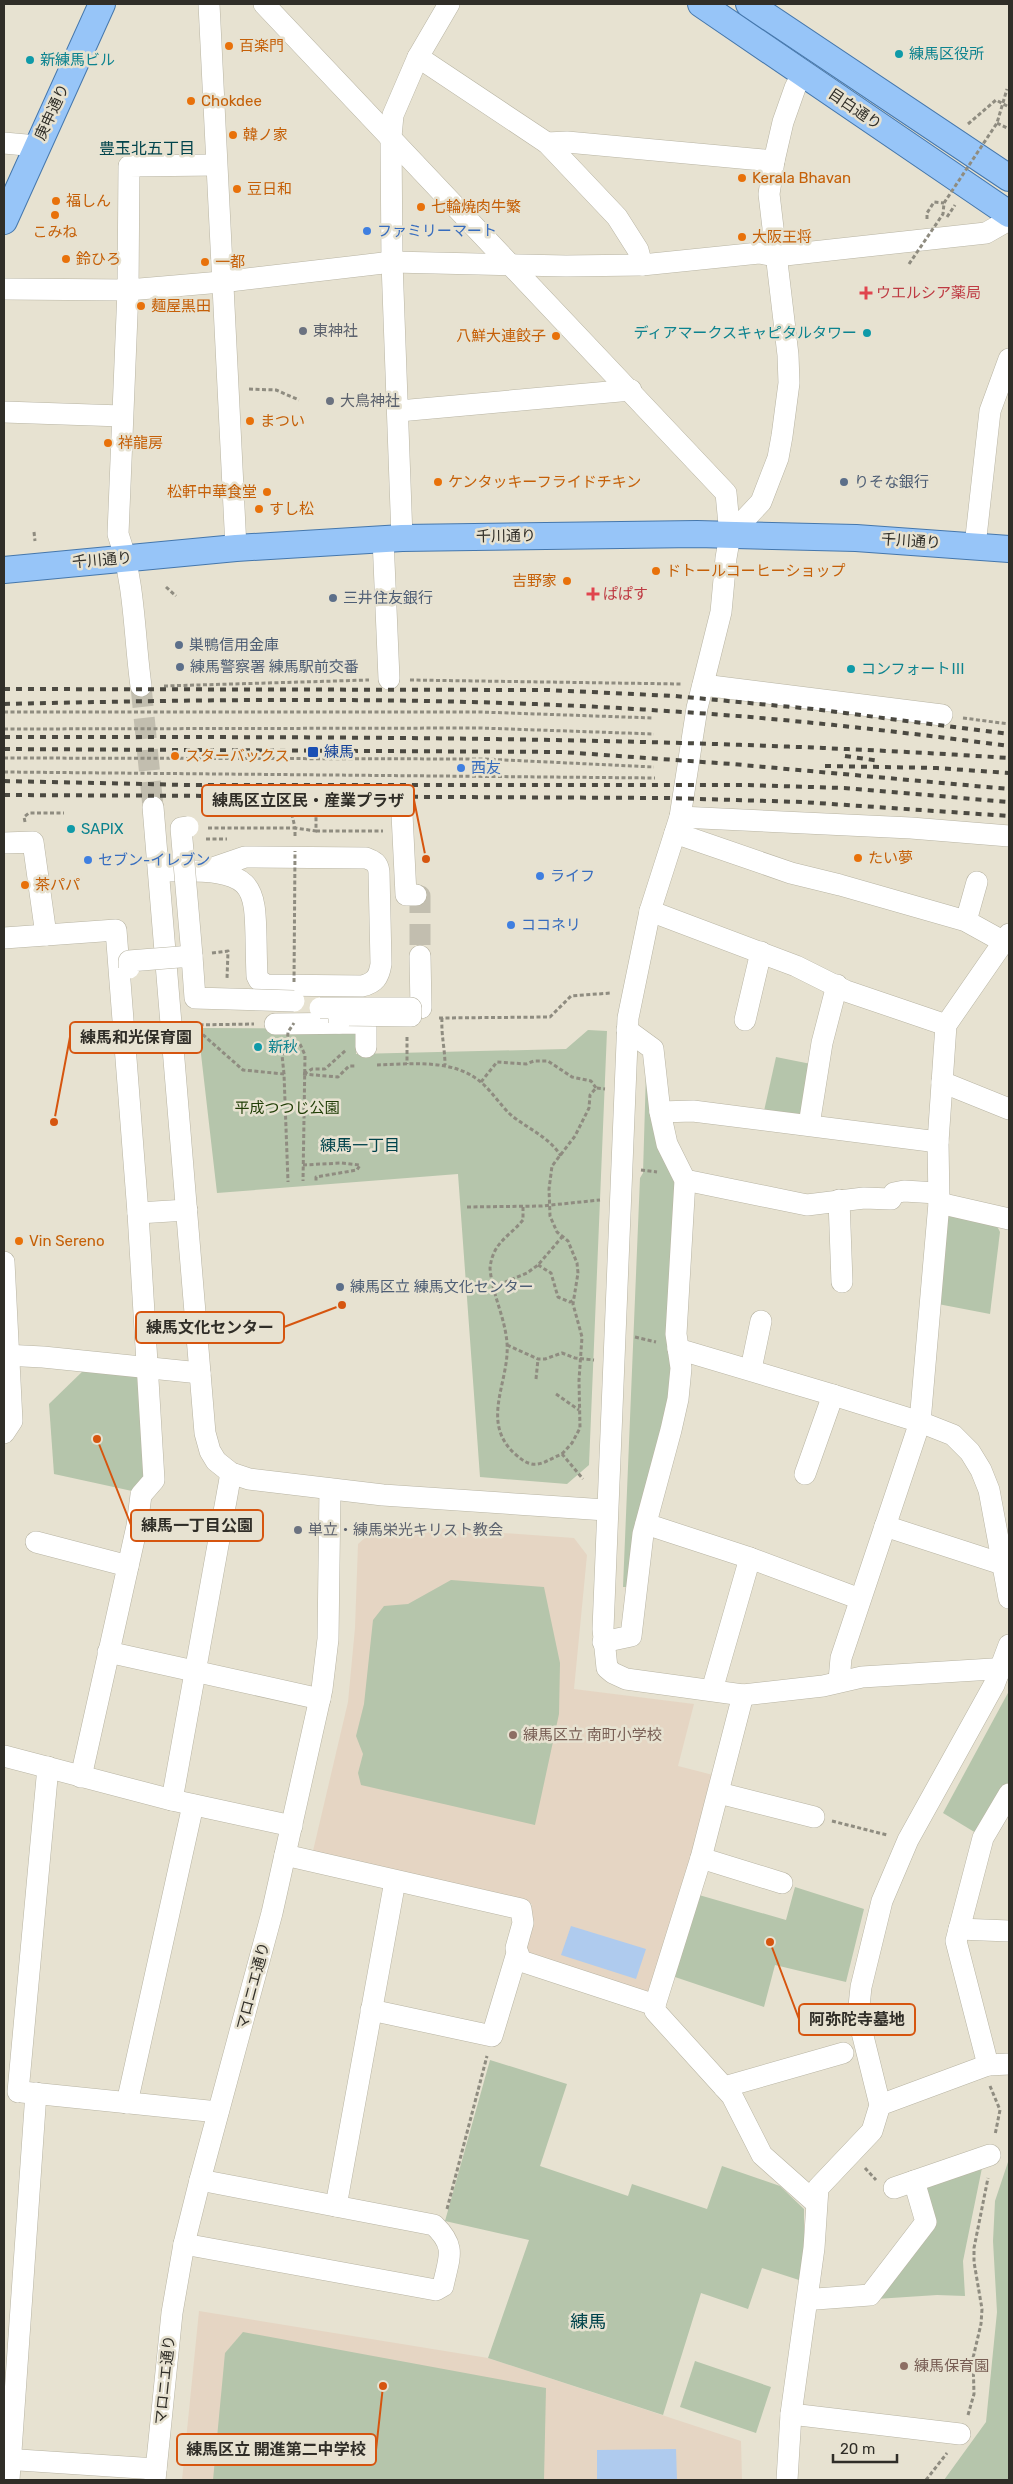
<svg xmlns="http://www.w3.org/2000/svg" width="1013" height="2484" font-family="Rubik,'Noto Sans JP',sans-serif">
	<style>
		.education { fill: #e5d5c3 }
		.green { fill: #b5c5ab }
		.water { fill: #afcbee }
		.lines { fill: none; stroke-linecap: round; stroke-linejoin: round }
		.minor-tunnel { stroke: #c2beaf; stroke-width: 21; stroke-dasharray: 21 11; stroke-linecap: butt }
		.minor-casing { stroke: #b8b4a3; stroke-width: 22 }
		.major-casing { stroke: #4577ac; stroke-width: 28 }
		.path { stroke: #8f8c80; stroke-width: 3; stroke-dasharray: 4 2.5; stroke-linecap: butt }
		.minor { stroke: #fff; stroke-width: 21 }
		.major { stroke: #97c5f8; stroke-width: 26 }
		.rail { stroke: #4b4941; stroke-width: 4; stroke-dasharray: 6 6; stroke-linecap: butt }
		.minor-bridge-casing { stroke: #b8b4a3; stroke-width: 22; stroke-linecap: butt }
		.path-bridge { stroke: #8f8c80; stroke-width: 3; stroke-dasharray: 4 2.5; stroke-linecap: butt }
		.minor-bridge { stroke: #fff; stroke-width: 21 }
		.food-dot { fill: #e8710a; stroke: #e7e2d1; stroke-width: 2 }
		.culture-dot { fill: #0f9aa8; stroke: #e7e2d1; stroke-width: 2 }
		.shop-dot { fill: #3f7fe0; stroke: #e7e2d1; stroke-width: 2 }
		.health-dot { fill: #e0444e; stroke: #e7e2d1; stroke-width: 2 }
		.worship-dot { fill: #6b7280; stroke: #e7e2d1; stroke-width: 2 }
		.service-dot { fill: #5c6f8a; stroke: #e7e2d1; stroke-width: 2 }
		.transit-dot { fill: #1a4fb4; stroke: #e7e2d1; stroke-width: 2 }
		.education-dot { fill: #8d6e63; stroke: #e7e2d1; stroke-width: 2 }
		.labels { text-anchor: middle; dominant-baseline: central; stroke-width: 5; stroke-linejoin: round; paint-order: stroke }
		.food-label { font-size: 15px; fill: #c56008; stroke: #e7e2d1; text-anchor: start }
		.culture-label { font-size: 15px; fill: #0d838f; stroke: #e7e2d1; text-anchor: start }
		.street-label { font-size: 15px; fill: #302e28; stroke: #e7e2d1 }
		.shop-label { font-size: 15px; fill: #366cbe; stroke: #e7e2d1; text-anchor: start }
		.health-label { font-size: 15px; fill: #be3a42; stroke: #e7e2d1; text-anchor: start }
		.worship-label { font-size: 15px; fill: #5b616d; stroke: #e7e2d1; text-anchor: start }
		.service-label { font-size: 15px; fill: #4e5e75; stroke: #e7e2d1; text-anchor: start }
		.transit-label { font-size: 15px; fill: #164399; stroke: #e7e2d1; text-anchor: start }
		.park-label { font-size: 15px; fill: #213e07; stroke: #e7e2d1 }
		.education-label { font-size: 15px; fill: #785e54; stroke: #e7e2d1; text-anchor: start }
		.neighbourhood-label { font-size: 16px; fill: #00434b; stroke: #e7e2d1 }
		.quarter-label { font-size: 18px; fill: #00434b; stroke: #e7e2d1 }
		.leader { fill: none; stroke: #d6550f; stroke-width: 2 }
		.callout-dot { fill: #d6550f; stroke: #e7e2d1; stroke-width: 2 }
		.callout { fill: #e7e2d1; stroke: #d6550f; stroke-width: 2 }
		.callout-label { font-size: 16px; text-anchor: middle; font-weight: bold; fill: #302e28 }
	</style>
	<rect width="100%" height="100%" fill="#e7e2d1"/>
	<!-- education -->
	<g class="education">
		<polygon points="380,1524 574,1538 587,1555 574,1689 694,1704 678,1766 717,1776 652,1989 643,1995 527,1956 522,1947 532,1904 313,1851 348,1702 355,1628 358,1544"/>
		<polygon points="199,2311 488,2358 741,2441 742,2480 182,2480"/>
	</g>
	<!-- green -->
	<g class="green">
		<polygon points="198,1028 356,1029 356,1054 566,1049 588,1030 607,1031 589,1465 567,1484 480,1477 458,1174 217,1193"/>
		<polygon points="776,1057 811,1064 805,1110 797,1116 764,1111"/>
		<polygon points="646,1072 676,1185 674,1364 663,1436 633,1531 627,1587 623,1587 640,1178 643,1173"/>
		<polygon points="951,1210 994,1220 1000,1232 990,1314 938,1304 943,1218"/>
		<polygon points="86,1368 141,1374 145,1477 132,1491 54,1474 49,1404"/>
		<polygon points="451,1580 544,1587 560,1663 559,1714 535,1825 361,1785 358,1773 363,1754 356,1736 364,1704 373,1620 384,1606 408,1604"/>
		<polygon points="1009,1691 1009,1782 976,1833 943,1813"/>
		<polygon points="795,1887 864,1909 846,1982 775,1965 764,2007 672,1976 699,1895 786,1920"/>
		<polygon points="490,2060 567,2084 540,2166 628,2196 632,2184 707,2209 722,2166 780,2186 804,2209 804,2246 799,2280 762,2268 748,2309 701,2293 663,2415 488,2358 529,2240 445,2221"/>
		<polygon points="1009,2159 1009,2480 944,2480 986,2422 997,2312 993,2241 995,2201"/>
		<polygon points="983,2163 963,2261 965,2296 937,2295 876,2299 931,2221 919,2182"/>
		<polygon points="243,2332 546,2388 544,2480 213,2480 225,2353"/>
		<polygon points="695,2361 771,2387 756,2433 680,2407"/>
	</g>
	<!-- water -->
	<g class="water">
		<polygon points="571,1926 646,1949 636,1979 561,1955"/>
		<polygon points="676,2449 677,2480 597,2480 597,2450"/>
	</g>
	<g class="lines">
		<!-- minor-tunnel -->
		<g class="minor-tunnel">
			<polyline points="141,686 153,807"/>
			<polyline points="416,895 420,896 420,956"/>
		</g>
		<defs>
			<g id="minor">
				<polyline points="209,4 236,548"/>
				<polyline points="264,4 726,493 730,535"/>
				<polyline points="418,57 547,143 617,217 638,250 642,265"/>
				<polyline points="802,74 795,88 783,122 774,161 769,194 788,355 789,383 782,436 778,458 761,502 730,535 726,558 721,612 697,708 680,817 650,911 628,1018 603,1629 607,1668 613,1673 626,1679 743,1695 823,1686 862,1677 1009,1668"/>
				<polyline points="4,143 37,146"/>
				<polyline points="547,143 567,142 774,161"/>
				<polyline points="4,289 128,290 221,282 392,262 566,266 642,265 759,253 776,256 986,233 1009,220"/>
				<polyline points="399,411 631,390"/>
				<polyline points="4,412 122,416"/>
				<polyline points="383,538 389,679"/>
				<polyline points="402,538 392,262 391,137 393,115 418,57 449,4"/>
				<polyline points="975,546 990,411 1009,359"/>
				<polyline points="703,685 942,715"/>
				<path d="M141,686C134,635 135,583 118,534L128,290L129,166L216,165"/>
				<polyline points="153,807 205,1433 210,1451 216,1461 231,1473 249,1479 383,1495 606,1510"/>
				<polyline points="402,814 406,895 416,895"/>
				<polyline points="680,817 911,828 1009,836"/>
				<polyline points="675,833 791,873 840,885 966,921 1004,942"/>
				<polyline points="4,843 33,842 46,935"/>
				<path d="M167,871C269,868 253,889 257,976L259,980L266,985L362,986C375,983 379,977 381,964L379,872C378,863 374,861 366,858L245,857L207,870"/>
				<polyline points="650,911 796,966 846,991 946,1025"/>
				<polyline points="966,921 977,882"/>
				<polyline points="4,938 116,930 138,1213 154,1480 141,1495 137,1526 81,1777"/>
				<polyline points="411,1008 421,1008 420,956"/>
				<polyline points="745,1020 761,952"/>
				<polyline points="275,1024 366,1023 366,1047"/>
				<polyline points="942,1082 1009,1109"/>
				<polyline points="660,1112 693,1111 938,1142"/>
				<polyline points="809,1125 822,1043 837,985"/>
				<polyline points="685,1180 807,1205 864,1198 891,1199 894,1193 904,1191 937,1193"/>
				<polyline points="839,1200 842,1282"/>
				<polyline points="939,1203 1009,1219"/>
				<polyline points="138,1213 187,1210"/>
				<polyline points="4,1262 12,1421 4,1433"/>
				<polyline points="678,1349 833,1395 920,1422 953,1435 970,1452 981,1470 989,1490 1009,1598"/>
				<polyline points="4,1355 43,1357 200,1373"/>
				<polyline points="751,1369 761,1321"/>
				<polyline points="805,1474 833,1395"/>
				<polyline points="646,1524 750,1558 860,1599"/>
				<polyline points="885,1526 1002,1564"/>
				<polyline points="36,1542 128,1566"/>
				<polyline points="603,1642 631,1636 643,1534 671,1430 678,1399 681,1368 676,1334 685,1180 667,1144 660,1112 653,1049 627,1030"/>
				<polyline points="108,1652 320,1699"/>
				<polyline points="839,1681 841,1658 920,1422 939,1203 938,1142 946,1025 1009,934"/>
				<polyline points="712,1690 750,1558"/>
				<polyline points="4,1756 172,1800 292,1826"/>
				<polyline points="719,1793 814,1817"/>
				<polyline points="172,1800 231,1473"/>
				<polyline points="285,1855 521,1909 523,1923 516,1948 521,1961 655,2005 701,1858 743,1695"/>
				<polyline points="701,1858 782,1883"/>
				<polyline points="959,1929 1009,1931"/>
				<polyline points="655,2005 655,2011 732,2096 762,2155 816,2203"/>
				<polyline points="371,2010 492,2036 517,1953"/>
				<polyline points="988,2065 956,1941 983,1838 1009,1794"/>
				<polyline points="724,2087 843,2053"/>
				<polyline points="18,2092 48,1767"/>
				<polyline points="22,2092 218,2112"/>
				<polyline points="127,2103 193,1805"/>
				<polyline points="880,2105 988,2065 1009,2064"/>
				<polyline points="894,2188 990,2155"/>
				<polyline points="336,2206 395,1881"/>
				<path d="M184,2244L436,2290L443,2286C449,2257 457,2247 434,2225L200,2180"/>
				<polyline points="816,2299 870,2295 926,2222 914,2181"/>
				<polyline points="791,2414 960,2434"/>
				<polyline points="4,2459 156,2469"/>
				<polyline points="9,2480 36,2093"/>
				<polyline points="155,2480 172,2313 184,2244 200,2180 272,1913 322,1689 328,1639 330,1489"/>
				<polyline points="787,2480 791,2414 814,2248 818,2188 872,2131 880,2105 858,2016 861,1987 882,1901 908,1840 994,1685 1009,1645"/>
			</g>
			<g id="major">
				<polyline points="701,4 1009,214"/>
				<polyline points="749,4 1009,178"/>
				<polyline points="4,221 102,4"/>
				<polyline points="4,570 236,548 402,538 697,534 856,538 1009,549"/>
			</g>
		</defs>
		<!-- minor casing -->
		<use href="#minor" class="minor-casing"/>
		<!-- major casing -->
		<use href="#major" class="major-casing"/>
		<!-- path -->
		<g class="path">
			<polyline points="997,123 1009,129"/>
			<polyline points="968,124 996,100 1009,107"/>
			<polyline points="947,217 955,205"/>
			<polyline points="927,219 927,213 934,202 944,203"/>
			<polyline points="249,389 276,390 299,400"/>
			<polyline points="34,532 35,541"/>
			<polyline points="166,587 176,596"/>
			<polyline points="410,680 681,684"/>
			<polyline points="164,686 369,680"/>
			<polyline points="4,712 480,712 653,718"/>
			<polyline points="963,718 1009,724"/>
			<polyline points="4,729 480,728 654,734"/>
			<polyline points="4,758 484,759 654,767"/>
			<polyline points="4,772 655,778"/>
			<polyline points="289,801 295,828 316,831 316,815 382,814"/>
			<polyline points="25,822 24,817 29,813 64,813"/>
			<polyline points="208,828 295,828 295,838"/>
			<polyline points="316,831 383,831"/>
			<polyline points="206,839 227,839"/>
			<polyline points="212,953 228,951 227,979"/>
			<polyline points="439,1018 550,1017 571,996 611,993"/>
			<path d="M442,1018C441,1035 445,1049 445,1065"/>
			<polyline points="193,1025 254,1024"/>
			<polyline points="193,1026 243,1070 284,1074 288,1182"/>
			<polyline points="407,1037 407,1064"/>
			<polyline points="300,1044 305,1055 303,1181"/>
			<path d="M377,1065C412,1064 455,1058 483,1084C493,1093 501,1106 511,1115C528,1129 548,1136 561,1156"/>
			<polyline points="303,1074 338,1077 349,1066 356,1066"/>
			<polyline points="304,1074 312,1069 325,1069 346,1050"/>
			<polyline points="481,1082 497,1062 526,1064 534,1061 548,1061 572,1077 591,1081 596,1088"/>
			<polyline points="303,1165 341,1163 360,1165 357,1170 316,1177 316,1181"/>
			<polyline points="641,1170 657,1172"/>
			<polyline points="467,1207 542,1206 600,1200"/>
			<path d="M523,1207V1220C508,1238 493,1242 490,1268C492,1294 505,1317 507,1343C510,1381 480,1421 514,1453C535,1473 542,1462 562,1454L583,1479"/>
			<polyline points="538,1265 551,1273 558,1297 570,1302 574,1300"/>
			<polyline points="493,1287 527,1273 538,1265 562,1237"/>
			<polyline points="635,1337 656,1342"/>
			<polyline points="507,1345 538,1359 545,1359 562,1353 575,1358 594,1360"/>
			<polyline points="536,1379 538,1359"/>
			<polyline points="556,1394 579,1410"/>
			<polyline points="562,1454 572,1443 580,1428 579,1380 582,1337 573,1304 578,1273 577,1263 568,1241 557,1232 550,1216 549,1189 552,1166 575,1136 589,1108 590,1095 596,1088 605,1089"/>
			<polyline points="832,1821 887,1835"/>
			<polyline points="990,2086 1000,2110 995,2135"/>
			<polyline points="865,2168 876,2180"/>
			<polyline points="447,2209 487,2056"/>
			<polyline points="968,2415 974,2394 973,2358 981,2324 982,2309 974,2262 974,2248 988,2178"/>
			<polyline points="926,2480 947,2453"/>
		</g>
		<!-- minor -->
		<use href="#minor" class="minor"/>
		<!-- major -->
		<use href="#major" class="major"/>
		<!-- rail -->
		<g class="rail">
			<polyline points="4,689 548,690 675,696 813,709 1009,734"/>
			<path d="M4,704C224,699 446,696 667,711C782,718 895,731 1009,746"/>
			<path d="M4,737C339,737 674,736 1009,758"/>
			<polyline points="4,749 562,752 732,764 1009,789"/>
			<polyline points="845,756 880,761"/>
			<polyline points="825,766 937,768 1009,773"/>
			<polyline points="4,781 189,785 745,785 844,788 1009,802"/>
			<polyline points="4,795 667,798 802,802 1009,816"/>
		</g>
		<defs>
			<g id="minor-bridge">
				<polyline points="188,827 181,828 192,956"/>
				<polyline points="129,968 129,961 192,956 195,998 294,1001"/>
				<polyline points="320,1008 411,1008 411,1016 339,1015 339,1023"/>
			</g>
		</defs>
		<!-- minor-bridge casing -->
		<use href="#minor-bridge" class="minor-bridge-casing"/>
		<!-- path-bridge -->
		<g class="path-bridge">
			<polyline points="909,264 943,214 944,203 997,123 1007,89"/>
			<polyline points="294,982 295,851"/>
			<polyline points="284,1074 282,1055 287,1047 288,1032 294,1023"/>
		</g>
		<!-- minor-bridge -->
		<use href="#minor-bridge" class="minor-bridge"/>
	</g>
	<!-- markers -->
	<g class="food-dot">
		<circle cx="229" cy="46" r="5"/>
		<circle cx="191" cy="101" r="5"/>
		<circle cx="233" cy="135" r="5"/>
		<circle cx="742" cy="178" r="5"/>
		<circle cx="237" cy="189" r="5"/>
		<circle cx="56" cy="201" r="5"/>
		<circle cx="421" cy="207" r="5"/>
		<circle cx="55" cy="215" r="5"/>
		<circle cx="742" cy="237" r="5"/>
		<circle cx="66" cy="259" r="5"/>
		<circle cx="205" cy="262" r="5"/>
		<circle cx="141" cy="306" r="5"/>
		<circle cx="556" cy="336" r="5"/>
		<circle cx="250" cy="421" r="5"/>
		<circle cx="108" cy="443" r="5"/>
		<circle cx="438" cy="482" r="5"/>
		<circle cx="267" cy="492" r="5"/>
		<circle cx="259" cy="509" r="5"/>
		<circle cx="656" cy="571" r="5"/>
		<circle cx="567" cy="581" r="5"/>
		<circle cx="175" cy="756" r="5"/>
		<circle cx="858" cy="858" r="5"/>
		<circle cx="25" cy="885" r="5"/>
		<circle cx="19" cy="1241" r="5"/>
	</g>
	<g class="culture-dot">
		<circle cx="899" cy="54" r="5"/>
		<circle cx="30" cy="60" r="5"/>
		<circle cx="867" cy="333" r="5"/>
		<circle cx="851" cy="669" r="5"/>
		<circle cx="71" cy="829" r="5"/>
		<circle cx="258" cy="1047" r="5"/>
	</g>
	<g class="shop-dot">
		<circle cx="367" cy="231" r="5"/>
		<circle cx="461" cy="768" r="5"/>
		<circle cx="88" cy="860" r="5"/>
		<circle cx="540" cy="876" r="5"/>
		<circle cx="511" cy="925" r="5"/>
	</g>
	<g class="health-dot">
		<path d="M863.5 285.5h5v5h5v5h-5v5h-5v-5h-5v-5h5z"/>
		<path d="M590.5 586.5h5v5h5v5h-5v5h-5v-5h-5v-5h5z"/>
	</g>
	<g class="worship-dot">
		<circle cx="303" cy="331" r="5"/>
		<circle cx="330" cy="401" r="5"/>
		<circle cx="298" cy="1530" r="5"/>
	</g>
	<g class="service-dot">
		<circle cx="844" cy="482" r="5"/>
		<circle cx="333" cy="598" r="5"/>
		<circle cx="179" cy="645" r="5"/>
		<circle cx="180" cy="667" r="5"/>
		<circle cx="340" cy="1287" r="5"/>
	</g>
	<rect class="transit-dot" x="307" y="746" width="12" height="12" rx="2.5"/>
	<g class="education-dot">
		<circle cx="513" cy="1735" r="5"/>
		<circle cx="904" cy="2366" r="5"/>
	</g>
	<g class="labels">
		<!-- food labels -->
		<g class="food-label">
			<text x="239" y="46">百楽門</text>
			<text x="201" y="101">Chokdee</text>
			<text x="243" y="135">韓ノ家</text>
			<text x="752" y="178">Kerala Bhavan</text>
			<text x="247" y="189">豆日和</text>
			<text x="66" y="201">福しん</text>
			<text x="431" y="207">七輪焼肉牛繁</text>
			<text x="55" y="232" text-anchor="middle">こみね</text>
			<text x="752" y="237">大阪王将</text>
			<text x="76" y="259">鈴ひろ</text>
			<text x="215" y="262">一都</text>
			<text x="151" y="306">麺屋黒田</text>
			<text x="546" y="336" text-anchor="end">八鮮大連餃子</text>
			<text x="260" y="421">まつい</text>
			<text x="118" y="443">祥龍房</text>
			<text x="448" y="482">ケンタッキーフライドチキン</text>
			<text x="257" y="492" text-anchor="end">松軒中華食堂</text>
			<text x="269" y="509">すし松</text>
			<text x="666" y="571">ドトールコーヒーショップ</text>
			<text x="557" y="581" text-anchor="end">吉野家</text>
			<text x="185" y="756">スターバックス</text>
			<text x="868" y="858">たい夢</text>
			<text x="35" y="885">茶パパ</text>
			<text x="29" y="1241">Vin Sereno</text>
		</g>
		<!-- culture labels -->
		<g class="culture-label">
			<text x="909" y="54">練馬区役所</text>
			<text x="40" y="60">新練馬ビル</text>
			<text x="857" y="333" text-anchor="end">ディアマークスキャピタルタワー</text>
			<text x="861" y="669">コンフォートⅢ</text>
			<text x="81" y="829">SAPIX</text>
			<text x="268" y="1047">新秋</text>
		</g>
		<!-- street labels -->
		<g class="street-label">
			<text transform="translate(855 109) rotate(34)">目白通り</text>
			<text transform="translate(52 112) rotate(-65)">庚申通り</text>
			<text transform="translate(506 536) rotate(-1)">千川通り</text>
			<text transform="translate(911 541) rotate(4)">千川通り</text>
			<text transform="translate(102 560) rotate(-5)">千川通り</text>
			<text transform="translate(253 1986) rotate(-75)">マロニエ通り</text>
			<text transform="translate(165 2380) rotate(-84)">マロニエ通り</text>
		</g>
		<!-- shop labels -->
		<g class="shop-label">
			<text x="377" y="231">ファミリーマート</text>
			<text x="471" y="768">西友</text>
			<text x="98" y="860">セブン-イレブン</text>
			<text x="550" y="876">ライフ</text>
			<text x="521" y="925">ココネリ</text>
		</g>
		<!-- health labels -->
		<g class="health-label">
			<text x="876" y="293">ウエルシア薬局</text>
			<text x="603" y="594">ぱぱす</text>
		</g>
		<!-- worship labels -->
		<g class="worship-label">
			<text x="313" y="331">東神社</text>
			<text x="340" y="401">大鳥神社</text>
			<text x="308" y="1530">単立・練馬栄光キリスト教会</text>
		</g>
		<!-- service labels -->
		<g class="service-label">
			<text x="854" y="482">りそな銀行</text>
			<text x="343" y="598">三井住友銀行</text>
			<text x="189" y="645">巣鴨信用金庫</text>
			<text x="190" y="667">練馬警察署 練馬駅前交番</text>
			<text x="350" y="1287">練馬区立 練馬文化センター</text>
		</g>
		<!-- transit labels -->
		<g class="transit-label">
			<text x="324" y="752">練馬</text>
		</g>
		<!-- park labels -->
		<g class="park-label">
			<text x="287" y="1108">平成つつじ公園</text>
		</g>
		<!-- education labels -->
		<g class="education-label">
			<text x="523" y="1735">練馬区立 南町小学校</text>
			<text x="914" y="2366">練馬保育園</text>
		</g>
		<!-- neighbourhood labels -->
		<g class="neighbourhood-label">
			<text x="147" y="148">豊玉北五丁目</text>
			<text x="360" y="1145">練馬一丁目</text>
		</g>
		<!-- quarter labels -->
		<g class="quarter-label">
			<text x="588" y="2322">練馬</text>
		</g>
	</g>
	<!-- callouts -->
	<path class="leader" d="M426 859L414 800M54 1122L70 1037M342 1305L284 1327M97 1439L131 1525M770 1942L799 2019M383 2386L376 2450"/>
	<g class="callout-dot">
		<circle cx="426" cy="859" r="5"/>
		<circle cx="54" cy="1122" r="5"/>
		<circle cx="342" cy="1305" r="5"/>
		<circle cx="97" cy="1439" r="5"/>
		<circle cx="770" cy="1942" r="5"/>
		<circle cx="383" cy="2386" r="5"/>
	</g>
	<g class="callout">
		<rect x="202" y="785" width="212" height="31" rx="5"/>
		<rect x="70" y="1022" width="132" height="31" rx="5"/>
		<rect x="136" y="1312" width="148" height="31" rx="5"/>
		<rect x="131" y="1510" width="132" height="31" rx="5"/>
		<rect x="799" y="2004" width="116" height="31" rx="5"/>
		<rect x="177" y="2434" width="199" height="31" rx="5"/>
	</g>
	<g class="callout-label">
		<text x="308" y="806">練馬区立区民・産業プラザ</text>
		<text x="136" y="1043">練馬和光保育園</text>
		<text x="210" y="1333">練馬文化センター</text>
		<text x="197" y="1531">練馬一丁目公園</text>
		<text x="857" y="2025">阿弥陀寺墓地</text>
		<text x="276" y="2455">練馬区立 開進第二中学校</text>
	</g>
	<!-- border -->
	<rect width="1013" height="2484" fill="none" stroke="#302e28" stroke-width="10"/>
	<!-- scale -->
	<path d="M833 2454v8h64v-8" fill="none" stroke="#302e28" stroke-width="2.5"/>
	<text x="840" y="2454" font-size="15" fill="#302e28" stroke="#e7e2d1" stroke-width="4" paint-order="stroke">20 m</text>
</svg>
